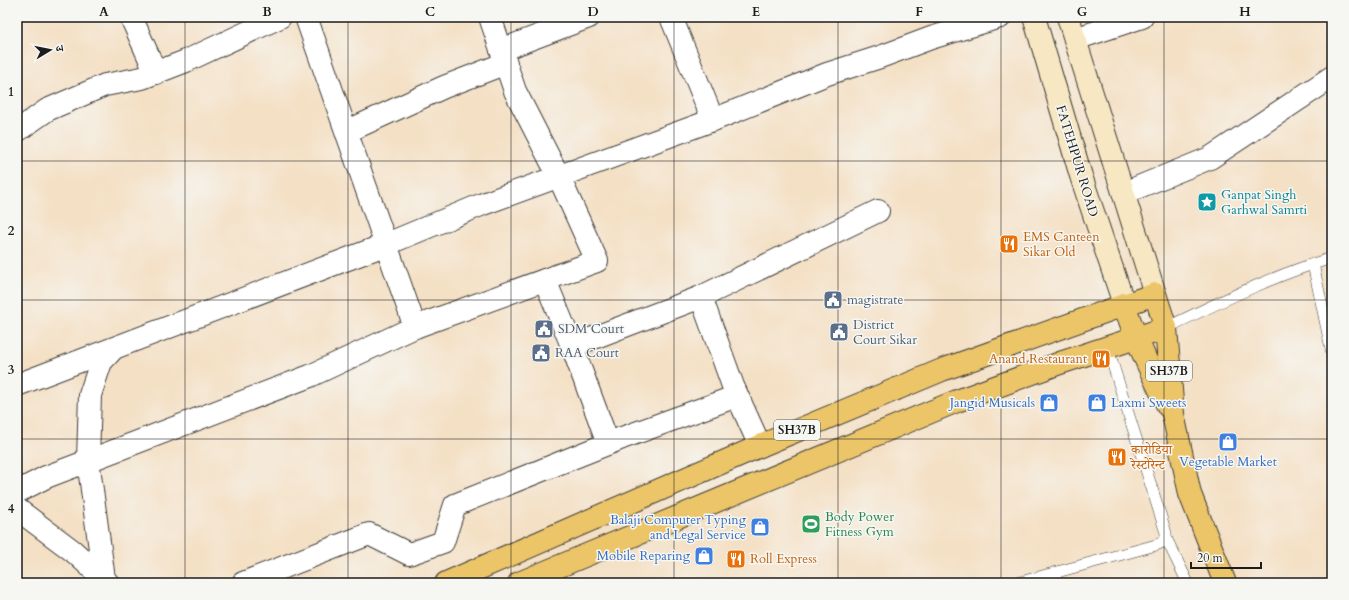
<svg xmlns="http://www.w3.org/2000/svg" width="1349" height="600" font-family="Cardo,'Noto Serif Devanagari',serif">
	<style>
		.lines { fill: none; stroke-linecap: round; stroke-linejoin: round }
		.lane-casing { stroke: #3c3935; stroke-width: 12 }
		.street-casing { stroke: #3c3935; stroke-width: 24 }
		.secondary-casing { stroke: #3c3935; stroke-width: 24 }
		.primary-casing { stroke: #3c3935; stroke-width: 24 }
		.lane { stroke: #fff; stroke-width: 11 }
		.street { stroke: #fff; stroke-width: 22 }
		.secondary { stroke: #f7e8c3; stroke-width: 22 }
		.primary { stroke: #ecc569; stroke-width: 22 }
		.grid { fill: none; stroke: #1c1c1c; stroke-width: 1; stroke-opacity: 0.55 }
		.labels { text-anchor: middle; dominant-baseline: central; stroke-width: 3; stroke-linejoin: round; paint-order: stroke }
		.shield { fill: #f6f6f2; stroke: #5d5d5c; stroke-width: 1 }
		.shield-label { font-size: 12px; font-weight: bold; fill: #1c1c1c }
		.street-label { font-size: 13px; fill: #1c1c1c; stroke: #f6f6f2 }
		.culture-label { font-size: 13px; fill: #0d838f; stroke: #f6f6f2; text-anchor: start }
		.food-label { font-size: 13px; fill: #c56008; stroke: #f6f6f2; text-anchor: start }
		.service-label { font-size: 13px; fill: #4e5e75; stroke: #f6f6f2; text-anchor: start }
		.shop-label { font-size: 13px; fill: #366cbe; stroke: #f6f6f2; text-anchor: end }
		.leisure-label { font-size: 13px; fill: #27864d; stroke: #f6f6f2; text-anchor: start }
		.neatline { fill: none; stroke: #1c1c1c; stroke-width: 1.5 }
		.grid-label { font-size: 13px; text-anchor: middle; font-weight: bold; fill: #1c1c1c }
	</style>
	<rect width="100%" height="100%" fill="#f6f6f2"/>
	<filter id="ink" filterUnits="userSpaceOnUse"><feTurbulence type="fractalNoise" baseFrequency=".025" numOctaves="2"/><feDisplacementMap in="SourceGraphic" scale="8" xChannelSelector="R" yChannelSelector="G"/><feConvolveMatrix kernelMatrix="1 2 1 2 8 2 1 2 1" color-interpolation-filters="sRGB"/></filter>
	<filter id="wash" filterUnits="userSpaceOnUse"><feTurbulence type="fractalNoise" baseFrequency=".012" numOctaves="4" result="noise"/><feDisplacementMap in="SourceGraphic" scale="16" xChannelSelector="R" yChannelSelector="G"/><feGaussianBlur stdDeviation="0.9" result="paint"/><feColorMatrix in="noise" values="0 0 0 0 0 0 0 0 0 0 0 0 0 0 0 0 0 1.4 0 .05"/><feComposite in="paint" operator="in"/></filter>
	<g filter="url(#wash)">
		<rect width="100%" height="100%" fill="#f4e0c5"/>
	</g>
	<g filter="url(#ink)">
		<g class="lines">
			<defs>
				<g id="lane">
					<polyline points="1313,264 1332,353"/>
					<path d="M1166,328C1220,302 1274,275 1332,258"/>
					<polyline points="1166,538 1188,583"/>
					<polyline points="1017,583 1156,545 1163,542 1166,538 1166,533 1107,346"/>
				</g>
				<g id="street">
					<polyline points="131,17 156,73"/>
					<polyline points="306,17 415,327"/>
					<polyline points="671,17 713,120"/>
					<polyline points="1075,39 1142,17"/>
					<polyline points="501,50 589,17"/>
					<polyline points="17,131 47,110 105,85 142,78 186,61 280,17"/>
					<polyline points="346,132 444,87 506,63"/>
					<polyline points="1124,193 1210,158 1332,77"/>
					<polyline points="545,280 572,346 701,297 733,386 760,446"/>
					<polyline points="701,297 878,211"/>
					<polyline points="572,346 608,443"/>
					<polyline points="17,385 387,244 483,204 713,120 827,74 880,57 931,38 1000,17"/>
					<polyline points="17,492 46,477 310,376 415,327 597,261 559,177 515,91 490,17"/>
					<polyline points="17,509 73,551 108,583"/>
					<polyline points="104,579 88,460 90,395 101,362 113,349"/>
					<polyline points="243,583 369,534 409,554 443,542 455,505 622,438 737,396"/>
				</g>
				<g id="secondary">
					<polyline points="1034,17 1081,176 1124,304"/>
					<polyline points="1068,17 1155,294"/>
				</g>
				<g id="primary">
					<path d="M1124,304C1136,340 1151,373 1168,406"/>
					<polyline points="446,583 760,446 942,370 1155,294 1166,328 1173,414 1190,494 1225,583"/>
					<polyline points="519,583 957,401 1060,363 1166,328"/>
				</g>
			</defs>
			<!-- lane casing -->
			<use href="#lane" class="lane-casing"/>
			<!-- street casing -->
			<use href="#street" class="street-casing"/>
			<!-- secondary casing -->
			<use href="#secondary" class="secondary-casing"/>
			<!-- primary casing -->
			<use href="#primary" class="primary-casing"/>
			<!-- lane -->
			<use href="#lane" class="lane"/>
			<!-- street -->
			<use href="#street" class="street"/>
			<!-- secondary -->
			<use href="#secondary" class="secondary"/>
			<!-- primary -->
			<use href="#primary" class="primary"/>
		</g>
	</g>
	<!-- grid -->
	<path class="grid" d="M185,17V583M348,17V583M511,17V583M674,17V583M838,17V583M1001,17V583M1164,17V583M17,161H1332M17,300H1332M17,439H1332"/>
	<!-- icons -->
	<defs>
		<symbol id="sight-square" viewBox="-11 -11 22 22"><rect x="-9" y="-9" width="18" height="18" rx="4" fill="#0f9aa8" stroke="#f6f6f2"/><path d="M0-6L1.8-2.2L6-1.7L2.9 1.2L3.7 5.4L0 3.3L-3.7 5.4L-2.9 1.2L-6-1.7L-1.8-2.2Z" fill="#fff"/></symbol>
		<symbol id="restaurant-square" viewBox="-11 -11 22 22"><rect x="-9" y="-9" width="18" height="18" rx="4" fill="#e8710a" stroke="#f6f6f2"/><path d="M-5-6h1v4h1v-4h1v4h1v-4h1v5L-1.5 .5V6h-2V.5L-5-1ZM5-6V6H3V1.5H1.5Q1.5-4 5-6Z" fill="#fff"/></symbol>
		<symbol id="civic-square" viewBox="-11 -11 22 22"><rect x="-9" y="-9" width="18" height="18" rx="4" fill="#5c6f8a" stroke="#f6f6f2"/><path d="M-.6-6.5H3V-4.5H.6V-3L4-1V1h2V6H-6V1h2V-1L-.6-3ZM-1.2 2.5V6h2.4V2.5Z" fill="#fff"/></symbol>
		<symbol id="shop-square" viewBox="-11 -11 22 22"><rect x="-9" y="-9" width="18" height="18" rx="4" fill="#3f7fe0" stroke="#f6f6f2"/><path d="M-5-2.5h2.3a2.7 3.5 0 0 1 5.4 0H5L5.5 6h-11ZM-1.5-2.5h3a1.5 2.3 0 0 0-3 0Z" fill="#fff"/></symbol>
		<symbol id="stadium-square" viewBox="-11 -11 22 22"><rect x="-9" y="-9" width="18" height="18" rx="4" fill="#2e9e5b" stroke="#f6f6f2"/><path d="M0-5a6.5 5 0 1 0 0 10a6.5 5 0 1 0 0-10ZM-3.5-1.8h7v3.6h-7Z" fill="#fff"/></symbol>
	</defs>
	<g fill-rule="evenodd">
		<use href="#sight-square" x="1196" y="191" width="22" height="22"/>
		<use href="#restaurant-square" x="998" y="233" width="22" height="22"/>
		<use href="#civic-square" x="822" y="289" width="22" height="22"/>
		<use href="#civic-square" x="533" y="318" width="22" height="22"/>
		<use href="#civic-square" x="828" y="321" width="22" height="22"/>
		<use href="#civic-square" x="530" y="342" width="22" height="22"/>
		<use href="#restaurant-square" x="1090" y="348" width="22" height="22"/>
		<use href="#shop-square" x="1038" y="392" width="22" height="22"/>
		<use href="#shop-square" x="1086" y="392" width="22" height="22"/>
		<use href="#shop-square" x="1217" y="431" width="22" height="22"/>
		<use href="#restaurant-square" x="1106" y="446" width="22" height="22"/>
		<use href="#stadium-square" x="800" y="513" width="22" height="22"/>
		<use href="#shop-square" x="749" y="516" width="22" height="22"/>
		<use href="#shop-square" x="693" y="545" width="22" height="22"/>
		<use href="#restaurant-square" x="725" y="548" width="22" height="22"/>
	</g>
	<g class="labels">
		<!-- shield labels -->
		<g class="shield">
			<rect x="1146" y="361" width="46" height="20" rx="3"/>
			<rect x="774" y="420" width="46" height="20" rx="3"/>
		</g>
		<g class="shield-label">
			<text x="1169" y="371">SH37B</text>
			<text x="797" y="430">SH37B</text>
		</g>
		<!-- street labels -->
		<g class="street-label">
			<text transform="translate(1077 161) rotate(73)">FATEHPUR ROAD</text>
		</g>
		<!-- culture labels -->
		<g class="culture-label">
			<text x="1221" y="195">Ganpat Singh<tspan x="1221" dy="15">Garhwal Samrti</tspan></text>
		</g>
		<!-- food labels -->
		<g class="food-label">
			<text x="1023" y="237">EMS Canteen<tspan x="1023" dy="15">Sikar Old</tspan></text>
			<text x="1087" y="359" text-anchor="end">Anand Restaurant</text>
			<text x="1131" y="450">कारोडिया<tspan x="1131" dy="15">रेस्टोरेन्ट</tspan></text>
			<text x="750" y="559">Roll Express</text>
		</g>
		<!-- service labels -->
		<g class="service-label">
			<text x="847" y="300">magistrate</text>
			<text x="853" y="325">District<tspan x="853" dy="15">Court Sikar</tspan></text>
			<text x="558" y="329">SDM Court</text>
			<text x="555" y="353">RAA Court</text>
		</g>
		<!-- shop labels -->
		<g class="shop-label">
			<text x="1035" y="403">Jangid Musicals</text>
			<text x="1111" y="403" text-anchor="start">Laxmi Sweets</text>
			<text x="1228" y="462" text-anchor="middle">Vegetable Market</text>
			<text x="746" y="520">Balaji Computer Typing<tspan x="746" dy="15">and Legal Service</tspan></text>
			<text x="690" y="556">Mobile Reparing</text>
		</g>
		<!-- leisure labels -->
		<g class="leisure-label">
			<text x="825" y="517">Body Power<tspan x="825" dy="15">Fitness Gym</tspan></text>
		</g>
	</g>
	<!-- margin -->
	<rect width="1349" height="600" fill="none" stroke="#f6f6f2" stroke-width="44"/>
	<!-- north arrow -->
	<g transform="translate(50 50) rotate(80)" stroke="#f6f6f2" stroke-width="3" paint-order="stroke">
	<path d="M0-3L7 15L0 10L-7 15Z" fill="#1c1c1c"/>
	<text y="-6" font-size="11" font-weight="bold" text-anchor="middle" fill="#1c1c1c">उ</text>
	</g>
	<!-- scale -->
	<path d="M1191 562v6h70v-6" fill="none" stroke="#1c1c1c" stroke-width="2"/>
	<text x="1197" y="562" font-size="12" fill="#1c1c1c" stroke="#f6f6f2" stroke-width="3" paint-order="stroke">20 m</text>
	<rect x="22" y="22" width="1305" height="556" class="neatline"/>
	<g class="grid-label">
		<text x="104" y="16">A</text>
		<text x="267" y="16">B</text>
		<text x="430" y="16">C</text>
		<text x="593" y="16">D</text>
		<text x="756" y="16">E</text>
		<text x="919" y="16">F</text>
		<text x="1082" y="16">G</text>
		<text x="1245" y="16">H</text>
		<text x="11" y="96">1</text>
		<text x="11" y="235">2</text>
		<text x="11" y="374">3</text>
		<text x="11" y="513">4</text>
	</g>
</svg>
